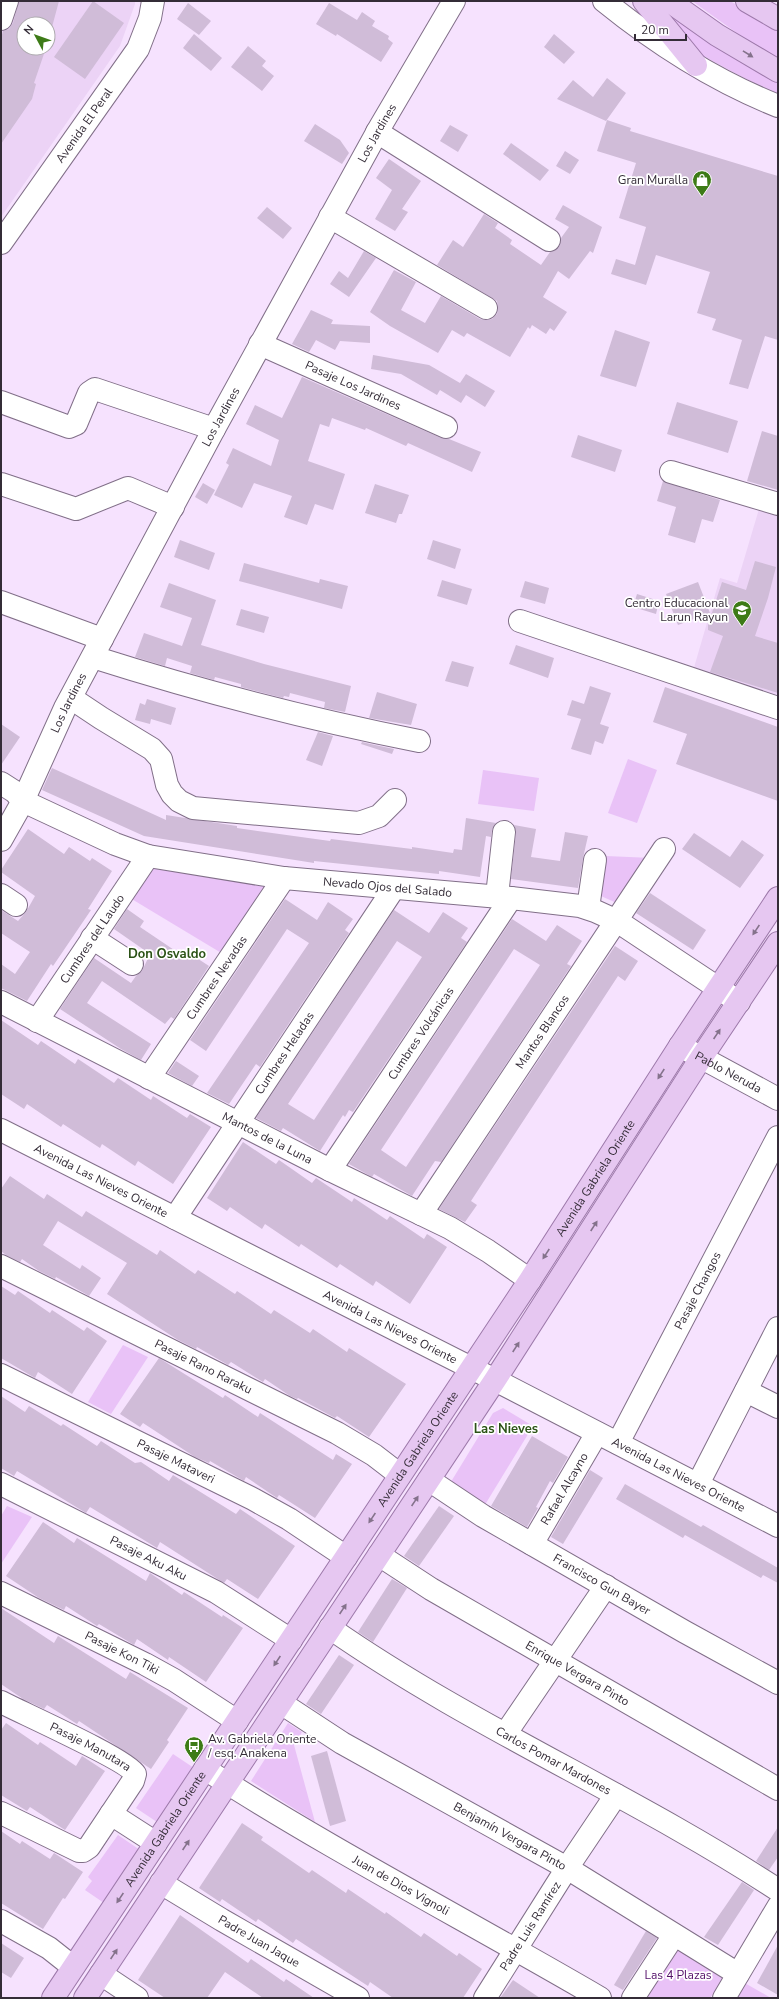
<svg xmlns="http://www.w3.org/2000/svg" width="779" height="1999" font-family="'Nunito Sans',sans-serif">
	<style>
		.built { fill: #ecd3f6; fill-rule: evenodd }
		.green { fill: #e9c2f7 }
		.building { fill: #d0bcd8; fill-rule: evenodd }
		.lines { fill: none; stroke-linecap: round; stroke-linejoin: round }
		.minor-casing { stroke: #816f88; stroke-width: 24 }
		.major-casing { stroke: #9d79aa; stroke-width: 24 }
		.minor { stroke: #fff; stroke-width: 22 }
		.major { stroke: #e6c7f1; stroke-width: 22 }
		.oneway { fill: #84728b }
		.labels { text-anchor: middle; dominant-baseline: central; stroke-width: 3.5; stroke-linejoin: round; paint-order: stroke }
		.street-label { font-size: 12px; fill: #342c37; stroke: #fff }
		.poi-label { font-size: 12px; fill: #342c37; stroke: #fff; text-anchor: end }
		.park-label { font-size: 12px; fill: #530f68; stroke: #fff }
		.neighbourhood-label { font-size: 13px; font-weight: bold; fill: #2b5216; stroke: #fff }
	</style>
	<rect width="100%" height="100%" fill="#f6e2fe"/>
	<!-- built -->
	<g class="built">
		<path d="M1,1H135V4L120,46L1,217ZM24,24H48V48H24Z"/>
		<polygon points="759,509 778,515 778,695 693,671 720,578 737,583"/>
	</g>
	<!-- green -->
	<g class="green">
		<polygon points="692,1 730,1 778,28 778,60 762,51"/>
		<polygon points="668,10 778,79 778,94 744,78 694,51 669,23"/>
		<polygon points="628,759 657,770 637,823 608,813"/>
		<polygon points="483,770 539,778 534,811 478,804"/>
		<polygon points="606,856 652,858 621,905 601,896"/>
		<polygon points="150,868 268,887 223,954 130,898"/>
		<polygon points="123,1345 148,1357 111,1414 88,1402"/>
		<polygon points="503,1408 533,1426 483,1508 449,1485 493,1413"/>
		<polygon points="7,1506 32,1517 1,1564 1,1516"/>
		<polygon points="288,1723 302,1732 294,1745 315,1822 251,1781"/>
		<polygon points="173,1754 194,1768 157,1822 136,1808"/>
		<polygon points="118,1835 140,1850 104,1903 85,1890 92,1881 88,1877"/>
		<polygon points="669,1943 726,1975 710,1998 633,1998"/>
		<polygon points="743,1982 771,1998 734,1998"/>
	</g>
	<!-- building -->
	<g class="building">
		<polygon points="19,1 59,1 48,42 48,24 24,24 24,48 46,48 34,83 36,84 32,99 1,144 1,38 3,31 9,29 13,23"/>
		<polygon points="93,1 124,23 85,79 54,57"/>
		<polygon points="188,3 211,21 199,35 177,19"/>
		<polygon points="329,3 357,20 362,12 375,21 372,26 389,36 388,39 393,43 381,62 337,34 336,36 316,24"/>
		<polygon points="194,34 222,58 211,71 183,48"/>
		<polygon points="554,34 575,52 564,64 544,47"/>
		<polygon points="248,46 266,61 262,66 274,76 262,91 231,67"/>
		<polygon points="607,78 626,93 606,121 557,99 573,80 593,97"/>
		<polygon points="607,120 631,128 630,131 778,176 778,340 765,336 748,389 729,384 742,340 712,330 716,319 697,313 710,272 656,255 646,285 611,274 616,259 635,265 646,227 619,218 636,163 597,151"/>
		<polygon points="315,124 340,140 349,153 342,164 304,141"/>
		<polygon points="450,125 468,135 458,152 440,141"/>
		<polygon points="511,143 549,170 540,181 503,154"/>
		<polygon points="565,151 579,160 570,174 556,166"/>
		<polygon points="389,159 421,181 402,209 408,212 395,231 375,219 392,190 376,178"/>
		<polygon points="563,205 602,227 593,253 590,251 569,279 558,271 543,297 567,312 554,331 550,328 546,334 532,325 530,329 528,327 510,357 467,333 464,337 452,330 438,353 390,326 370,312 394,270 416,282 401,310 425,323 441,296 480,319 486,320 492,319 497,314 498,308 497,301 437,265 444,254 453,240 463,247 484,214 498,223 495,228 512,240 510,244 541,265 550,252 559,247 561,238 569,227 555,219"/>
		<polygon points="267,207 292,228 283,239 257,218"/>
		<polygon points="364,251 376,258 349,297 330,284 339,271 348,278"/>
		<polygon points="311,310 333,320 331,324 370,326 370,343 340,341 335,350 316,340 309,352 292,344"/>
		<polygon points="615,330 650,342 636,387 600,376"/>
		<polygon points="373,355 429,365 460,383 466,374 495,391 485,407 466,395 461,403 440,390 437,395 401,374 371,369"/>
		<polygon points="302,377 441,438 449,439 481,452 472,472 408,443 406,446 366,428 365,430 332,418 329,427 320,424 308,461 345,474 333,510 315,504 307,525 284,517 292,496 254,483 242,508 214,495 229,465 226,463 233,448 271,466 279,440 246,424 255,405 282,418"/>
		<polygon points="677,402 738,421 728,453 667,434"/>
		<polygon points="762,431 778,436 778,490 747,481"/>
		<polygon points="578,435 622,450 615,472 571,457"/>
		<polygon points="663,481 720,500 713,522 702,519 695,543 668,535 676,507 657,501"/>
		<polygon points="203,483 215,490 207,504 195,497"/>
		<polygon points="375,484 409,495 402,514 399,514 396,523 365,513"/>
		<polygon points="180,540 215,553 209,570 174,557"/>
		<polygon points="433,540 461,549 455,569 427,559"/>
		<polygon points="755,561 776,567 768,598 755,636 778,643 778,693 710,672 723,636 708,630 708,625 722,582 746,590"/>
		<polygon points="244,563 319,583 320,579 348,586 342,609 239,581"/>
		<polygon points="442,580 472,589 467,605 437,596"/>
		<polygon points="525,581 549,588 545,604 520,597"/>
		<polygon points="698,582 710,613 678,625 666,594"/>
		<polygon points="169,583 216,600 201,645 264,664 351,686 345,712 324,708 325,702 290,693 289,697 284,696 283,698 241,687 241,684 215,677 214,680 190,673 192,666 167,658 165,666 135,657 144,633 182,646 192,618 160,607"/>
		<polygon points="637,594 659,601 656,614 633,607"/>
		<polygon points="241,609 269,617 264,633 236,625"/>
		<polygon points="516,645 554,658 548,678 509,664"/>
		<polygon points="452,661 474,667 468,687 445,681"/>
		<polygon points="590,686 611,693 600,724 609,727 603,744 595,741 591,755 571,749 581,719 567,715 572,700 584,704"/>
		<polygon points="665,687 778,727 778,801 676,764 687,734 653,722"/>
		<polygon points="377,692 417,704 411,725 369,718"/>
		<polygon points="147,699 176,708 171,725 151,719 150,724 135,720 140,703 145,705"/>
		<polygon points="1,724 20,737 1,765"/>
		<polygon points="318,732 333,736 322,766 306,760"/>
		<polygon points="362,742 375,745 394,749 392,754 361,744"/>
		<polygon points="52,768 166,820 166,815 237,826 237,828 330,841 331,839 412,849 412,847 453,853 454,849 462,850 466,818 496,823 492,830 491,837 486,836 480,877 439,871 439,874 314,861 314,863 144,836 42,790"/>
		<polygon points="514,825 536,829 531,857 560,861 565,832 588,836 583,858 578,888 511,879 516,833"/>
		<polygon points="28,829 64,854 69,847 90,861 92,858 112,871 88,909 91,910 53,966 51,964 27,1001 1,988 1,964 15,974 30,952 1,933 1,910 18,921 26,912 35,896 1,872 1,870"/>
		<polygon points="694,833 730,857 742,840 764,855 740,888 682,849"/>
		<polygon points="650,893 706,930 693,950 636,913"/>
		<polygon points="285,899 317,920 328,902 353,919 345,930 349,933 260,1067 256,1064 229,1104 207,1093 309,943 287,929 206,1051 190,1040"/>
		<polygon points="127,909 144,921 140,927 183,956 186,951 209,966 174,1019 171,1017 165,1024 102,981 87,1003 151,1044 141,1060 121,1049 60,1009 94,958 131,983 136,976 142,971 150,954 114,929"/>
		<path d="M394,910L429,933L443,912L468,928L461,938L467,942L353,1112L349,1110L345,1117L343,1115L320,1151L283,1128L281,1131L256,1118ZM397,941L422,957L314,1120L288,1104Z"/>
		<path d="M512,919L546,941L557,925L582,941L567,964L571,966L441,1162L435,1161L412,1196L374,1174L372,1177L349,1164ZM514,949L540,965L406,1167L381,1150Z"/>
		<polygon points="615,946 638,961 625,981 618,976 471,1201 477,1205 465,1222 439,1209"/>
		<polygon points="1,1020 38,1045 41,1041 75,1064 78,1059 114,1083 118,1078 151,1100 153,1096 187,1118 190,1114 211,1127 173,1184 138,1161 135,1166 102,1144 100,1148 63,1124 61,1127 27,1104 24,1109 1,1094"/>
		<polygon points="176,1061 199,1076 192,1086 168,1073"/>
		<polygon points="243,1142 276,1164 279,1160 312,1183 316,1178 352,1202 354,1198 387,1220 390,1216 424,1239 427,1234 447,1247 410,1304 376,1281 373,1286 340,1264 337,1268 301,1244 299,1247 265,1224 262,1229 230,1207 227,1211 207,1198"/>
		<polygon points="10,1176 44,1199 47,1194 82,1217 86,1211 157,1255 160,1250 195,1274 198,1270 235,1294 237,1291 271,1314 274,1310 310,1333 313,1329 347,1352 349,1348 406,1384 369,1437 337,1416 335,1418 298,1398 297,1399 290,1396 265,1379 263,1382 231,1362 228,1365 197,1347 196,1349 178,1340 107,1294 127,1263 58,1221 43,1245 80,1269 82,1265 101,1278 89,1296 56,1277 55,1279 39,1271 22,1259 20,1262 6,1255 1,1251 1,1189"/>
		<polygon points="1,1286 15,1295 18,1291 50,1313 52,1310 84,1331 87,1327 107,1341 72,1394 38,1372 35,1378 1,1358"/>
		<polygon points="159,1358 223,1398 225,1395 258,1417 260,1413 333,1460 336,1454 352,1464 315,1518 279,1495 277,1498 246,1477 244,1481 210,1461 209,1463 195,1457 143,1423 140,1427 120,1414"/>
		<polygon points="1,1396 25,1412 29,1406 61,1426 63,1424 97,1446 101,1441 135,1463 141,1462 169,1481 173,1475 236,1514 240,1509 295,1546 258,1599 227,1579 224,1583 213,1576 160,1542 157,1548 90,1507 86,1513 17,1471 14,1476 1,1468"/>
		<polygon points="532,1436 568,1457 553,1483 550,1481 536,1507 538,1508 527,1527 491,1506"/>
		<polygon points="590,1470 603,1478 563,1544 551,1537"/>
		<polygon points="625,1484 701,1527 703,1525 778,1568 778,1583 763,1575 761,1578 685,1535 683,1538 616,1499"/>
		<polygon points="439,1506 454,1516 419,1566 404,1556"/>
		<polygon points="43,1522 74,1543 77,1538 146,1581 150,1573 182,1595 184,1592 222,1617 223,1615 243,1628 206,1682 169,1657 168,1660 137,1639 134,1645 99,1624 97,1626 66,1606 64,1610 39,1598 6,1576"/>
		<polygon points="392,1579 407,1588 373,1642 358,1632"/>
		<polygon points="1,1608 54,1643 58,1636 126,1679 130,1672 188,1708 167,1740 169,1742 151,1769 79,1721 77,1724 47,1705 44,1709 23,1699 1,1684"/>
		<polygon points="339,1655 354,1665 321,1714 306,1704"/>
		<polygon points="6,1723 38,1745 40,1742 76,1766 82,1756 105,1771 65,1830 30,1807 27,1811 1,1795 1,1730"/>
		<polygon points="327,1751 346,1821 330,1826 311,1756"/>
		<polygon points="242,1823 263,1837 261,1840 309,1873 312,1870 346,1893 348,1889 385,1914 386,1912 421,1937 424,1933 457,1956 459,1953 482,1969 463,1998 393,1998 370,1982 368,1986 296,1939 293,1943 258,1919 256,1922 222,1899 220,1902 199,1888"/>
		<polygon points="778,1827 778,1857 769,1870 756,1861"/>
		<polygon points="1,1831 20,1844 22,1841 50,1859 54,1853 83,1872 65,1899 63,1898 43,1929 1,1903"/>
		<polygon points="742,1882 754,1890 718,1945 704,1937"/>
		<polygon points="180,1915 248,1963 251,1959 284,1982 286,1979 314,1998 263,1998 225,1972 207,1998 165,1998 138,1980"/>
		<polygon points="646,1931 657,1938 623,1990 614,1985"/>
		<polygon points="1,1943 24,1958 11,1978 1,1972"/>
		<polygon points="778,1945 778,1995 757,1983"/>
		<polygon points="513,1980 540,1998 500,1998"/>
	</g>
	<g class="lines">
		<defs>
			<g id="minor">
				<path d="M604,1C657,44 715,81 778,106"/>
				<polyline points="1,19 7,1"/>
				<polyline points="377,132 549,240"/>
				<polyline points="330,217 486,308"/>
				<path id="s1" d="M1,243L138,49L150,18L153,1"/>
				<path id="s2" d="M260,344L446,427"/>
				<polyline points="1,402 69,427 76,424 89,393 95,389 214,429"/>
				<polyline points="671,472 778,504"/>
				<polyline points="1,484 76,509 128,488 173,507"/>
				<polyline points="1,602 102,639"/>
				<polyline points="520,621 778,708"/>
				<path d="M93,657C200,691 308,719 419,741"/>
				<polyline points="71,698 101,718 152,749 161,759 167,785 172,794 179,801 193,808 359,823 379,816 395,800"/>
				<path id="s3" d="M1,783L15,792L23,801L115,844L148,856L284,878L511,898L580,906L595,911L617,921L739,1002"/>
				<path id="s4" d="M1,840L23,801L65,708L214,429L380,127L454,1"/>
				<polyline points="1,895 16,905"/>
				<polyline points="497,896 504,832"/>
				<polyline points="588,908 595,860"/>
				<polyline points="92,938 132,964"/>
				<path id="s5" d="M1,1002L330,1170L450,1228L488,1251L530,1280"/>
				<path id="s6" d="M37,1021L148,856"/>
				<path id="s7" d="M680,1046L778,1099"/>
				<path id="s8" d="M149,1078L284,878"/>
				<path id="s9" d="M1,1130L495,1380L778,1526"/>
				<path id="s10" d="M330,1170L511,898"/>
				<path id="s11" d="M421,1214L664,849"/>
				<path id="s12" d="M175,1218L394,888"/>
				<path id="s13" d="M1,1266L337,1433L374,1455L400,1475"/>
				<path id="s14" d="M1,1375L253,1499L289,1519L346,1557"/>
				<polyline points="746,1391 778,1407"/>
				<path id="s15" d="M618,1443L778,1137"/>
				<path id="s16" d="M429,1480L483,1516L685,1632L778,1683"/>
				<path id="s17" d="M1,1484L216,1592L291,1640"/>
				<polyline points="698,1484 778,1328"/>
				<path id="s18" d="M532,1544L597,1433"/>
				<path id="s19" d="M379,1555L431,1589L778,1789"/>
				<path id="s20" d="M1,1593L145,1664L174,1680L237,1721"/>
				<path id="s21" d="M330,1628C472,1727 633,1795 778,1890"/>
				<path id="s22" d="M1,1702C22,1713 128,1760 135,1774L133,1781L89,1847L83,1851H79L1,1813"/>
				<path id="s23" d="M281,1703L342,1743L567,1868L738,1974"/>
				<polyline points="506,1733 606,1586"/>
				<path id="s24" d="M205,1769C333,1851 468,1921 600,1998"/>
				<polyline points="111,1814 156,1843"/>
				<path id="s25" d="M161,1883L222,1920L358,1998"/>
				<polyline points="1,1921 49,1948 73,1967"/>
				<polyline points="101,1974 137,1998"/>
				<path id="s26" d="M485,1998L567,1868L616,1795"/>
				<polyline points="633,1998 674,1935"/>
				<polyline points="724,1998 778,1907"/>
			</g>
			<g id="major">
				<polyline points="644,1 696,65"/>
				<polyline points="669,1 717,35 778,71"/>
				<polyline points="747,1 778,19"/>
				<path id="s27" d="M53,1998L530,1280L680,1046L778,898"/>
				<polyline points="85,1998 495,1380 701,1058 778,943"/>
			</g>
		</defs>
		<!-- minor casing -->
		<use href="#minor" class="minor-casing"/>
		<!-- major casing -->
		<use href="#major" class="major-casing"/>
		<!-- minor -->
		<use href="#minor" class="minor"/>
		<!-- major -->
		<use href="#major" class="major"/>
	</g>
	<!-- one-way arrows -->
	<defs><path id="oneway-solid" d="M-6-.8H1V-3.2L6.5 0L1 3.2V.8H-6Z"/></defs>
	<g class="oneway">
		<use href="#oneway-solid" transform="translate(748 54) rotate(32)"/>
		<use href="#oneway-solid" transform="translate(756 930) rotate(124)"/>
		<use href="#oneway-solid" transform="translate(717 1034) rotate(-56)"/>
		<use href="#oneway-solid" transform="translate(661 1074) rotate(123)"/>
		<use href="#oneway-solid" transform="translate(594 1226) rotate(-57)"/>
		<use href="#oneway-solid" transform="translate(546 1254) rotate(123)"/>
		<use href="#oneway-solid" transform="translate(516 1347) rotate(-57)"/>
		<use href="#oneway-solid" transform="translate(415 1501) rotate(-56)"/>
		<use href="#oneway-solid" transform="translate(372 1518) rotate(124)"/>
		<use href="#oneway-solid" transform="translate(343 1609) rotate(-56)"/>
		<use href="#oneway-solid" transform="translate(277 1661) rotate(124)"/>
		<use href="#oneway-solid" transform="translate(186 1845) rotate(-56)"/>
		<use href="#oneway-solid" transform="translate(120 1898) rotate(124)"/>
		<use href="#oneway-solid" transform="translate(114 1954) rotate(-56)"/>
	</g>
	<!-- icons -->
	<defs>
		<symbol id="shop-pin" viewBox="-11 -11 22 30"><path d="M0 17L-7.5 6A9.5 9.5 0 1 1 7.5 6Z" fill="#3d7b17" stroke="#fff"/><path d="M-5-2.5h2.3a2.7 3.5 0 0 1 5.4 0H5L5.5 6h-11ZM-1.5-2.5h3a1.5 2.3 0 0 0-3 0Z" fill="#fff"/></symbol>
		<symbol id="school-pin" viewBox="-11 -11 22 30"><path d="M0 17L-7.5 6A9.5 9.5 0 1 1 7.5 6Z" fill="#3d7b17" stroke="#fff"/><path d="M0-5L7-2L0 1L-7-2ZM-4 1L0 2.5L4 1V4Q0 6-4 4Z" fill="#fff"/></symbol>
		<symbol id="bus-pin" viewBox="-11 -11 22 30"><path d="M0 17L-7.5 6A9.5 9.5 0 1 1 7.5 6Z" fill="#3d7b17" stroke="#fff"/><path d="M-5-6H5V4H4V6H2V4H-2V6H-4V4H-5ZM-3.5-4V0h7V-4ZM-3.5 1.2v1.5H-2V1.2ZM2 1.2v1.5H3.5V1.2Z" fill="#fff"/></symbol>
	</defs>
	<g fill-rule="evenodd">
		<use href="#shop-pin" x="691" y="169" width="22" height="30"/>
		<use href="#school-pin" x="731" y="599" width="22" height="30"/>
		<use href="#bus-pin" x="183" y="1735" width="22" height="30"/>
	</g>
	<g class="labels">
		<!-- street labels -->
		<g class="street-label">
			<text stroke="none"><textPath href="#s1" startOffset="144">Avenida El Peral</textPath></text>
			<text stroke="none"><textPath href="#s4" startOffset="801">Los Jardines</textPath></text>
			<text stroke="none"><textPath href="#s2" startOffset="102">Pasaje Los Jardines</textPath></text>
			<text stroke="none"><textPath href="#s4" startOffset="477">Los Jardines</textPath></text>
			<text stroke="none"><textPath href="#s4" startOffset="153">Los Jardines</textPath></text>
			<text stroke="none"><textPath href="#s3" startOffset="407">Nevado Ojos del Salado</textPath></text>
			<text stroke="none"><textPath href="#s6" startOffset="99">Cumbres del Laudo</textPath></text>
			<text stroke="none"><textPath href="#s8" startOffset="121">Cumbres Nevadas</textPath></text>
			<text stroke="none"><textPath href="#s11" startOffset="219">Mantos Blancos</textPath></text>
			<text stroke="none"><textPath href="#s10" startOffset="164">Cumbres Volcánicas</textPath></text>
			<text stroke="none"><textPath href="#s12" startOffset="198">Cumbres Heladas</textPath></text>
			<text stroke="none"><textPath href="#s7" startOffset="55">Pablo Neruda</textPath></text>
			<text stroke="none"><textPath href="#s5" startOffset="299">Mantos de la Luna</textPath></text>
			<text stroke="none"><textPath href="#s27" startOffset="983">Avenida Gabriela Oriente</textPath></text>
			<text stroke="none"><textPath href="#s9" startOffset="112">Avenida Las Nieves Oriente</textPath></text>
			<text stroke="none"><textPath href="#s15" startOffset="172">Pasaje Changos</textPath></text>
			<text stroke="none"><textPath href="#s9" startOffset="436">Avenida Las Nieves Oriente</textPath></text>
			<text stroke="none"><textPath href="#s13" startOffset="226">Pasaje Rano Raraku</textPath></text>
			<text stroke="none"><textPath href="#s27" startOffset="659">Avenida Gabriela Oriente</textPath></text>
			<text stroke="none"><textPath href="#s14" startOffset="195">Pasaje Mataveri</textPath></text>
			<text stroke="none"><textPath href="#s9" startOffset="760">Avenida Las Nieves Oriente</textPath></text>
			<text stroke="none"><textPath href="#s18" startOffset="64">Rafael Alcayno</textPath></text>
			<text stroke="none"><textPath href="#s17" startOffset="165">Pasaje Aku Aku</textPath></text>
			<text stroke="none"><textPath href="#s16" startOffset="202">Francisco Gun Bayer</textPath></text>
			<text stroke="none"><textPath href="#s20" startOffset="135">Pasaje Kon Tiki</textPath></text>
			<text stroke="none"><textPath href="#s19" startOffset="231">Enrique Vergara Pinto</textPath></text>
			<text stroke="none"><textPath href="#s22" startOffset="100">Pasaje Manutara</textPath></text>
			<text stroke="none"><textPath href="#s21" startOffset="260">Carlos Pomar Mardones</textPath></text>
			<text stroke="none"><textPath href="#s27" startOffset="203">Avenida Gabriela Oriente</textPath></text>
			<text stroke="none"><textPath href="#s23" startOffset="265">Benjamín Vergara Pinto</textPath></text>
			<text stroke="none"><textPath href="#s24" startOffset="228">Juan de Dios Vignoli</textPath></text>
			<text stroke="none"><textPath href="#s26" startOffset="85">Padre Luis Ramírez</textPath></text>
			<text stroke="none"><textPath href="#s25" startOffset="114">Padre Juan Jaque</textPath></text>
		</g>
		<!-- poi labels -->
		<g class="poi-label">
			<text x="688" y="180">Gran Muralla</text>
			<text x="728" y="603">Centro Educacional<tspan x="728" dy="14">Larun Rayun</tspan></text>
			<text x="208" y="1739" text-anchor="start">Av. Gabriela Oriente<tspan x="208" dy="14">/ esq. Anakena</tspan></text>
		</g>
		<!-- park labels -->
		<g class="park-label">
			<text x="678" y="1975">Las 4 Plazas</text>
		</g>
		<!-- neighbourhood labels -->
		<g class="neighbourhood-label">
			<text x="167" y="954">Don Osvaldo</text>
			<text x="506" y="1429">Las Nieves</text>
		</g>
	</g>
	<!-- border -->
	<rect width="779" height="1999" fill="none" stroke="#342c37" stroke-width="4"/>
	<!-- north arrow -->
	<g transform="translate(36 36) rotate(311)"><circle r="19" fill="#ffffff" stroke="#aeabaf"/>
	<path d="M0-3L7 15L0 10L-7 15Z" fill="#3d7b17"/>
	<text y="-6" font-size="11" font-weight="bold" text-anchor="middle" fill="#342c37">N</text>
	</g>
	<!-- scale -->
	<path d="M635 34v6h51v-6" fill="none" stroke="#342c37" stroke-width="2"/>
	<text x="641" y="34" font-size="12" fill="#342c37" stroke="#ffffff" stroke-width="3" paint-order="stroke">20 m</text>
</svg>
